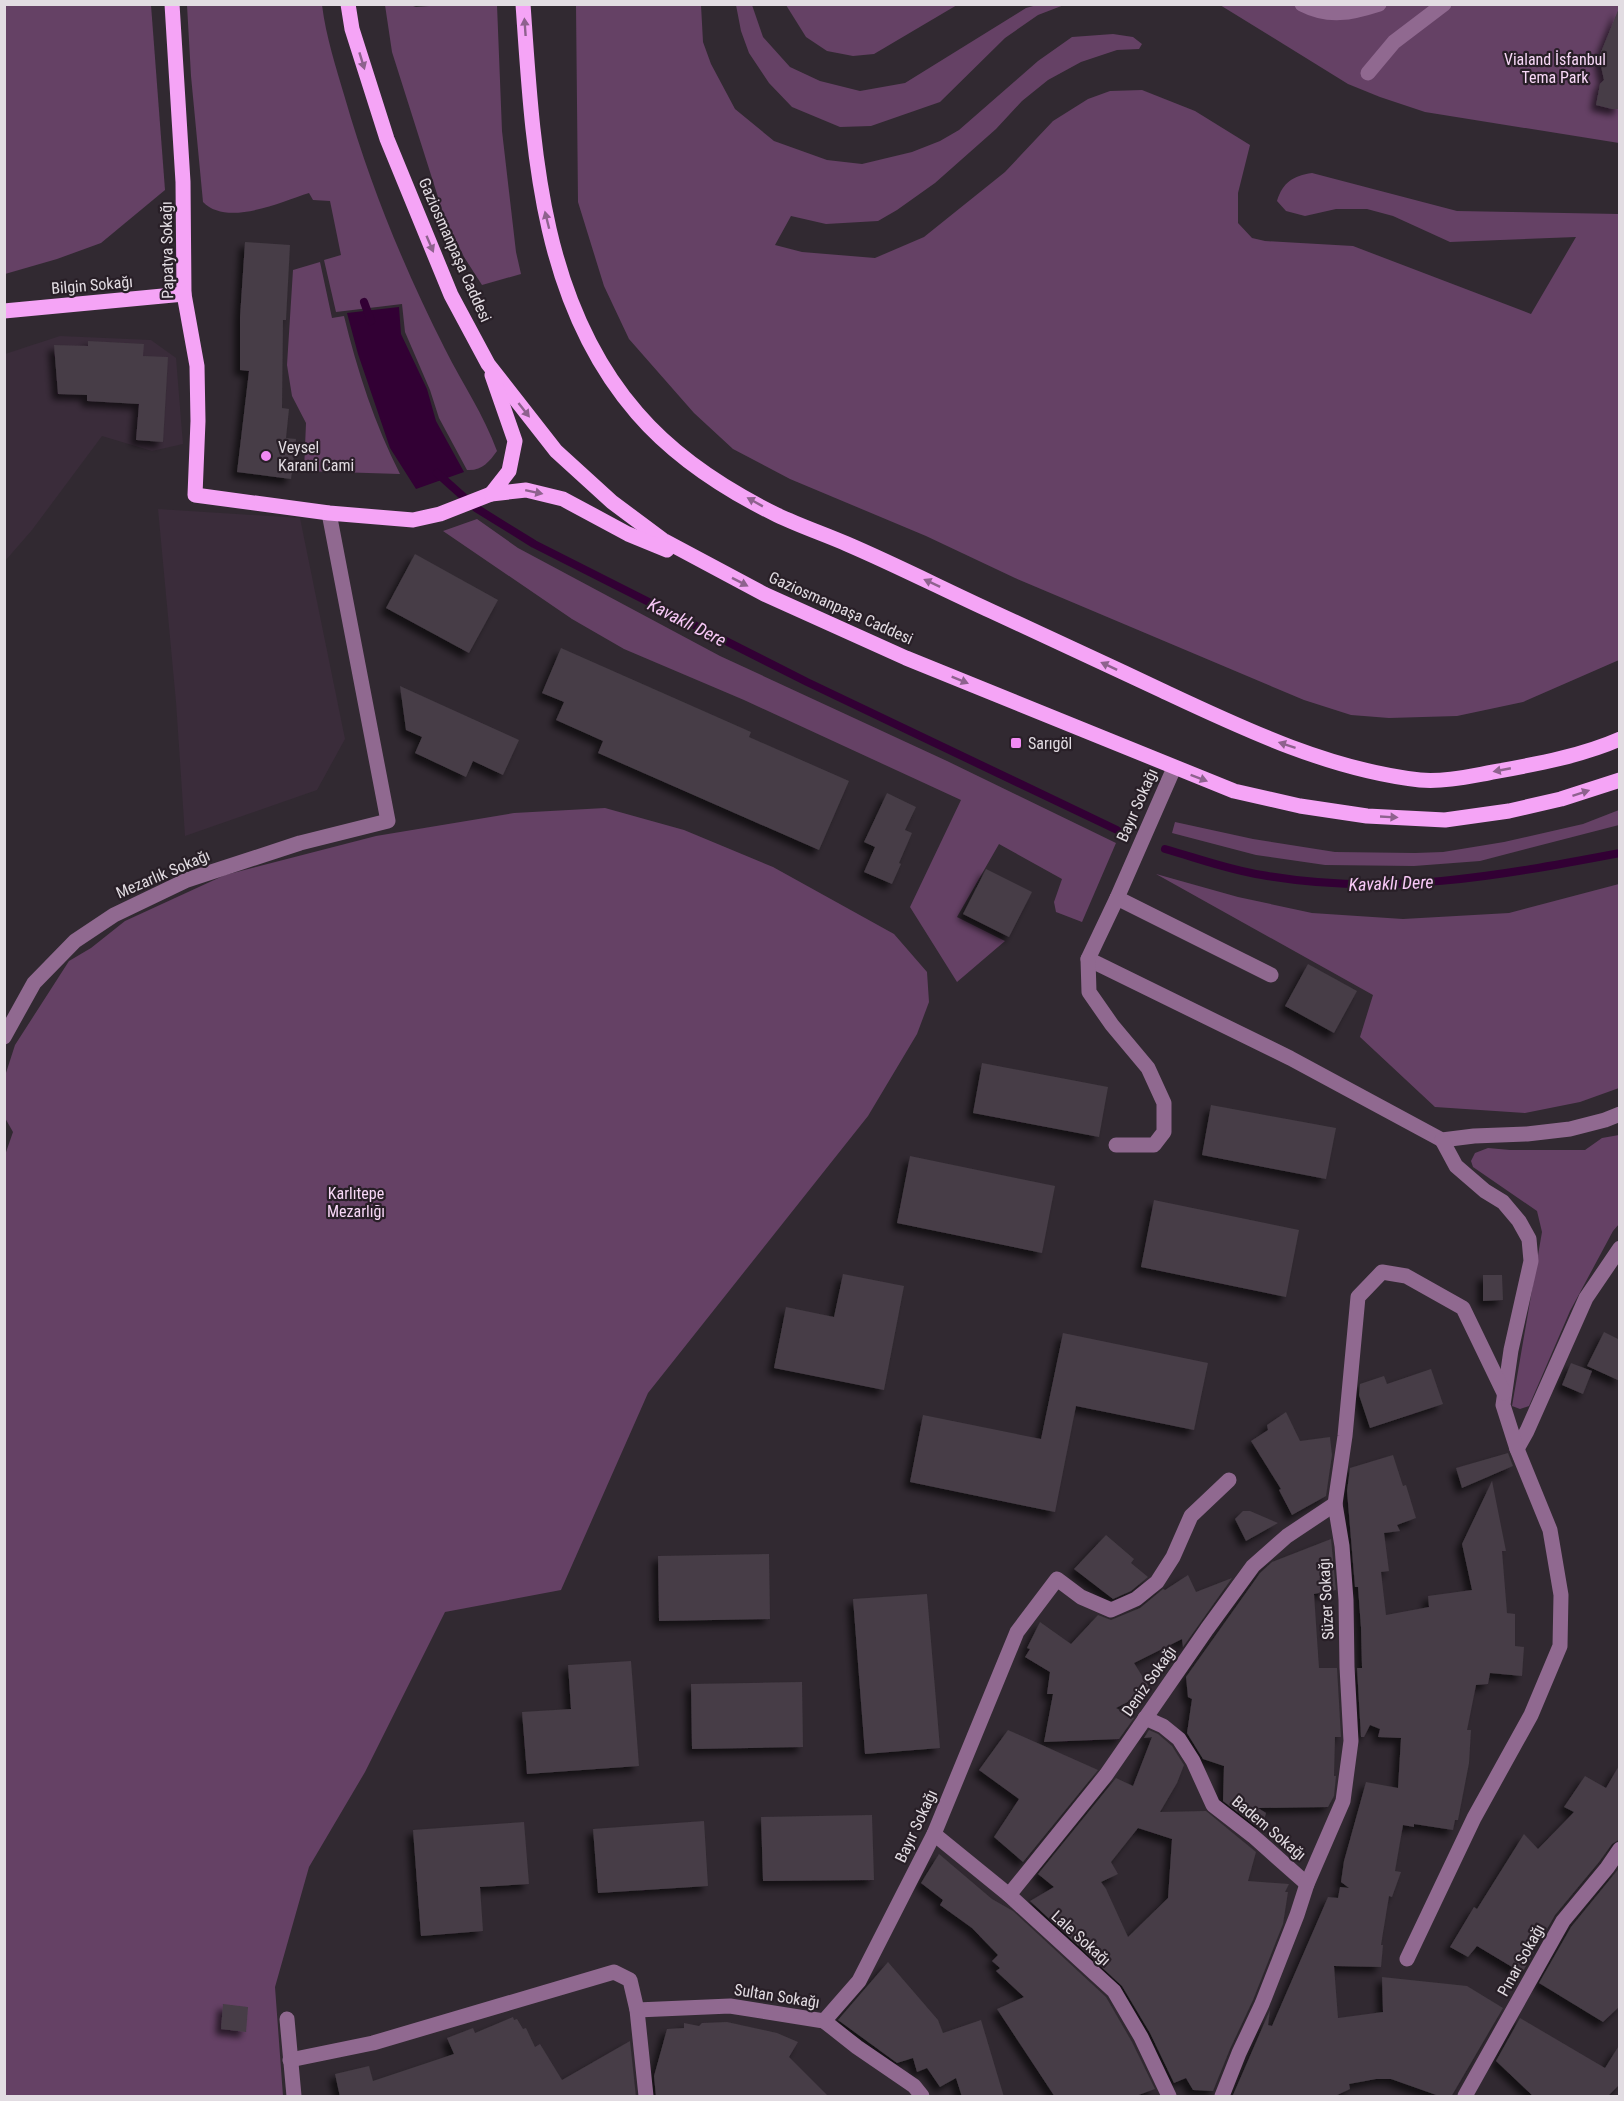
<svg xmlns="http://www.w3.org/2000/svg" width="1624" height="2101" font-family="'Roboto Condensed',sans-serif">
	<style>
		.built { fill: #3a2c3a }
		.green { fill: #654165 }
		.water { fill: #320034 }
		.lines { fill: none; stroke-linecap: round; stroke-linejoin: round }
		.stream { stroke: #320034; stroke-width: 8 }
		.building { fill: #463d46; fill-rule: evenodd; filter: url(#shadow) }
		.minor { stroke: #906990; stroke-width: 15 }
		.major { stroke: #f5a4f6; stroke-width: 15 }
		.oneway { fill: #8e628e }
		.poi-dot { fill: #f28af3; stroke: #281f27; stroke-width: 2 }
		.labels { text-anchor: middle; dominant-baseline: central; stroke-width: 4.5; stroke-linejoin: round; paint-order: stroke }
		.park-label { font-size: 16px; fill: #f8d8f7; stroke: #281f27 }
		.street-label { font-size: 16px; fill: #e2dce2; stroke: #281f27 }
		.poi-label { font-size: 16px; fill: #e2dce2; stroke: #281f27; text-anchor: start }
		.water-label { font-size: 18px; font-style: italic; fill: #f8c8f7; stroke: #281f27 }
	</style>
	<defs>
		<filter id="shadow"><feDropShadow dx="-5.5" dy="5.5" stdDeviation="3" flood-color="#0009"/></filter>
	</defs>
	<rect width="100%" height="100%" fill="#312931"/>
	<!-- built -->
	<g class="built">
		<polygon points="60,336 151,340 176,358 183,444 152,451 102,436 32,530 5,561 5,354"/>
		<polygon points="158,509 300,518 345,739 317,790 185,836 176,702"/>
	</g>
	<!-- green -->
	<g class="green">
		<polygon points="5,4 151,5 165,190 101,243 57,259 5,274"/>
		<polygon points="456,4 497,5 502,131 516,252 521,274 482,285 464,257 444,216 392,52 385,5 410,5 416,7"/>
		<path d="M187,5H322C326,37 336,67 345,98C370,185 404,268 445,349C462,383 484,415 497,451C489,462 482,471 467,470L439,418L430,390L405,332L402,304L336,312L324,260L341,255L330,201L313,200L309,193C281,202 227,227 203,202L191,76Z"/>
		<path d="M576,5H701L703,42L711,64L735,109L774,141L827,160L862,164L912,152L940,141L959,130L1038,61L1072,37L1113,34L1133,37L1142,44L1139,49L1117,50L1081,62L1048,80L1022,101L996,129L935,183L897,210L878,221L826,224L791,216L775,245L802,252L875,258L924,237L1005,172L1053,121L1088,99L1110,91L1142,90L1195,111L1250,145L1238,193V223L1252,238L1265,241L1353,246L1531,314L1576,237L1450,242L1393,216L1367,209H1336L1305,216L1286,211L1277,201C1283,182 1293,176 1312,173L1457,211L1619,214V660L1523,702L1457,716L1389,718L1351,715L1304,700L1015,578L926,536L790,479L733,449L694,413L629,339L604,286L578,202Z"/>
		<polygon points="736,5 752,5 763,37 790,67 820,81 860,91 905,83 1026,8 1037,5 1064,5 1038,15 1005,38 940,102 871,126 840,127 792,107 769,83 749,53 741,31"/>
		<polygon points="786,5 786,4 957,5 874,54 853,56 827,51 806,37"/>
		<polygon points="1220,5 1619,5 1619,143 1425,112 1380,97 1348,84"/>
		<path d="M320,262L332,318L344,316C357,370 375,425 400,474L304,471L306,423L292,396L287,365L293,270Z"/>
		<polygon points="477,519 518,548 720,656 947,761 1116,843 1082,922 1056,912 1054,902 1062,879 999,844 957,917 1005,941 957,982 910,907 961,800 744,700 624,649 572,619 443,531"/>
		<polygon points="605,808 684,830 773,867 894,934 927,972 929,1002 917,1034 868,1116 648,1393 561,1590 445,1612 365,1772 309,1867 275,1987 283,2096 5,2096 4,1158 13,1132 5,1118 5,1076 15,1045 69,961 91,948 125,921 225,875 376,836 514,813"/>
		<polygon points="1619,810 1619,825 1480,861 1414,866 1325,865 1256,855 1172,833 1175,822 1253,839 1335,852 1415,853 1443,852 1504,842 1583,824"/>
		<polygon points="1156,874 1238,897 1312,913 1403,919 1509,913 1619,884 1619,1088 1580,1102 1525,1113 1435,1107 1360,1037 1373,995"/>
		<polygon points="1619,1135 1619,1224 1613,1231 1570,1311 1529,1406 1520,1409 1512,1406 1542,1232 1537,1211 1473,1167 1471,1161 1475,1153 1488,1148 1510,1150 1585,1150 1602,1138"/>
	</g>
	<!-- water -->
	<polygon class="water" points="399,307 401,334 427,389 436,421 464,472 416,489 390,448 358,354 347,313"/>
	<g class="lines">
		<!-- stream -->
		<g class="stream">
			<polyline points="364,302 371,321"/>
			<polyline points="437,473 476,508 534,544 807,682 1117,830"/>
			<path d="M1165,849C1197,858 1229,870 1262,875C1386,897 1498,876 1620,853"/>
		</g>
	</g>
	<!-- building -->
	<g class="building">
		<polygon points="1619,8 1620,109 1612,109 1596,105 1600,84 1604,80 1599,57"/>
		<polygon points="245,242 290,245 286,320 283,320 282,408 289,409 286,438 296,439 291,479 237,472 249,371 240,370 240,317"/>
		<polygon points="88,341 144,344 143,356 168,357 163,442 136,440 139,404 87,401 87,395 58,394 54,345 88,346"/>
		<polygon points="415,554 498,600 469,653 386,608"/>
		<polygon points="561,648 751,732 749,737 849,781 819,850 598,753 603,741 556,720 564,702 542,693"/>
		<polygon points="400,686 519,740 503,775 473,761 466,777 415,753 422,737 406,730"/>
		<polygon points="887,793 916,807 905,830 912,833 899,863 901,864 892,884 864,872 875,847 864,842"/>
		<polygon points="986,869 1032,892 1009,937 963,914"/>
		<polygon points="1308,964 1357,991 1334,1033 1285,1006"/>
		<polygon points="982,1063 1108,1087 1099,1137 973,1113"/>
		<polygon points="1211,1105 1336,1128 1326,1179 1202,1155"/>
		<polygon points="910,1156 1055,1186 1042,1253 897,1223"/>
		<polygon points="1154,1200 1299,1230 1286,1297 1141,1267"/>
		<polygon points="843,1274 904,1286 884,1390 774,1368 786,1307 834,1317"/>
		<polygon points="1483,1275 1502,1275 1503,1300 1483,1301"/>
		<polygon points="1604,1332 1620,1340 1620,1381 1587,1366"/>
		<polygon points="1063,1333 1208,1363 1194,1430 1076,1406 1055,1512 910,1482 923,1415 1041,1439"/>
		<polygon points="1571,1363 1592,1371 1583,1394 1562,1385"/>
		<polygon points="1431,1369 1443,1404 1370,1428 1359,1395 1360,1384 1384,1376 1387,1384"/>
		<polygon points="1286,1412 1300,1441 1330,1437 1332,1455 1326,1496 1292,1515 1279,1490 1281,1489 1251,1441 1268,1430 1267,1425"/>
		<polygon points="1508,1453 1513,1466 1462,1488 1456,1468"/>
		<polygon points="1393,1455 1403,1486 1406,1485 1416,1518 1397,1525 1400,1531 1384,1533 1389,1571 1381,1572 1386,1615 1429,1607 1428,1596 1472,1590 1462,1544 1492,1481 1506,1551 1502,1551 1507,1613 1515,1614 1515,1646 1524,1647 1522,1676 1490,1673 1488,1684 1476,1685 1467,1730 1471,1730 1469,1763 1458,1820 1455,1820 1453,1830 1414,1824 1414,1827 1403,1825 1395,1871 1401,1872 1392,1897 1389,1896 1381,1945 1383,1945 1381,1967 1334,1966 1338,2018 1383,2012 1382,1977 1467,1986 1503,2008 1451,2097 1442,2097 1391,2079 1376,2079 1349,2084 1350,2089 1333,2097 1245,2097 1233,2095 1270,2010 1268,2025 1272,2026 1328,1897 1338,1898 1340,1887 1349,1888 1341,1882 1344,1861 1366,1782 1398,1788 1401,1738 1378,1737 1380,1729 1370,1725 1364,1737 1361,1737 1357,1668 1362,1668 1361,1628 1358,1587 1355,1587 1347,1491 1350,1468"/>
		<polygon points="1243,1511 1250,1511 1278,1523 1246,1541 1235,1519"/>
		<polygon points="1106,1535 1134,1559 1131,1563 1148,1577 1131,1591 1113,1599 1074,1569"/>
		<polygon points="1331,1539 1336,1590 1314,1594 1319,1668 1337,1668 1341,1737 1335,1737 1334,1776 1336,1776 1334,1796 1328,1807 1258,1808 1266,1813 1261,1830 1223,1801 1224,1766 1203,1759 1187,1733 1192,1699 1188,1697 1186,1677 1260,1573 1272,1562"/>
		<polygon points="769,1554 770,1619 659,1621 658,1556"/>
		<polygon points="1188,1575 1196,1592 1232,1578 1183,1647 1182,1639 1134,1663 1151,1690 1116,1708 1134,1718 1119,1739 1044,1742 1053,1694 1047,1694 1050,1672 1025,1657 1030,1649 1027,1648 1040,1622 1071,1644 1098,1615 1111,1620 1140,1608 1163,1589 1165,1590"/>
		<polygon points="927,1594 940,1748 865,1754 853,1599"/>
		<polygon points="631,1661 639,1766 527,1774 522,1712 571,1709 568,1665"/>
		<polygon points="802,1682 803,1747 692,1749 691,1684"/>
		<polygon points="1008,1730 1098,1770 1023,1862 994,1837 1019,1799 979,1770"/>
		<path d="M1149,1730L1158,1734L1172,1746L1184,1765L1177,1783L1160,1812L1206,1811L1256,1852L1248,1881L1289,1884L1285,1892H1288L1283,1924L1253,2000L1230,2049L1213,2091L1193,2090L1186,2078L1174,2083L1150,2033L1122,1986L1030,1901L1054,1887L1038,1874L1116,1778L1133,1786L1152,1737L1144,1738ZM1138,1828L1172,1839L1168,1898L1128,1937L1106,1889L1101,1882L1118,1874L1111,1862Z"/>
		<polygon points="1620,1764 1620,1839 1612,1844 1599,1862 1555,1915 1522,1973 1477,1946 1468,1957 1450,1947 1474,1907 1477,1909 1524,1834 1538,1849 1574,1812 1564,1807 1585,1776 1606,1788"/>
		<polygon points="872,1815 874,1880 763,1881 761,1817"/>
		<polygon points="704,1821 708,1886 598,1893 593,1829"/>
		<polygon points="524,1822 529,1884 480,1887 483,1931 421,1936 413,1830"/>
		<polygon points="939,1854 992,1899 1013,1911 1106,1997 1132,2042 1155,2089 1133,2097 1055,2097 997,2009 1024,1997 996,1971 1000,1968 992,1961 998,1955 972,1928 940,1905 943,1900 921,1883"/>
		<polygon points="1620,1867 1620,2006 1603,2022 1539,1983 1571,1927"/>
		<polygon points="888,1962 938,2020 943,2033 981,2020 1004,2097 962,2097 956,2078 940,2087 927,2068 917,2072 913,2058 897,2063 838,2020"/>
		<polygon points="223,2004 248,2007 246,2032 221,2029"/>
		<polygon points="513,2017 514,2020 517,2019 523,2029 526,2028 535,2047 540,2044 562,2080 630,2041 636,2097 340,2097 335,2074 369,2066 373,2081 454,2054 447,2038 473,2028 475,2033"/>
		<polygon points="1520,2018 1605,2068 1620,2044 1620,2084 1607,2097 1534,2097 1496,2061"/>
		<polygon points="727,2022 777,2033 798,2042 789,2057 829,2097 656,2097 654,2076 667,2029 684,2028 684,2023 699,2026 702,2023"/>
	</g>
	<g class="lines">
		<!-- minor -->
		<g class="minor">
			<path d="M1302,4C1329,18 1351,13 1379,4"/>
			<polyline points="1368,73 1394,42 1444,4"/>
			<polyline points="1117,898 1271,975"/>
			<polyline points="1088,959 1290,1058 1442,1140 1474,1136 1527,1134 1570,1129 1605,1120 1620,1114"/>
			<polyline points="4,1037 34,983 75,941 114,915 187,880 300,843 388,821 329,513"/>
			<polyline points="1116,1145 1154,1145 1164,1132 1164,1103 1148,1068 1112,1025 1089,992 1088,959 1117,898 1174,768"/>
			<polyline points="1517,1449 1527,1431 1586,1298 1620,1248"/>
			<polyline points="1145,1718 1163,1726 1179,1739 1193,1761 1213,1805 1253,1836 1307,1884"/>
			<polyline points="934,1834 1009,1895 1114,1991 1141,2037 1169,2096"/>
			<polyline points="1009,1895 1106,1775 1207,1629 1253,1566 1287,1536 1335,1504"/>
			<polyline points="1407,1959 1474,1818 1531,1715 1560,1646 1561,1595 1550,1530 1517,1449 1503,1405 1511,1350 1531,1261 1529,1239 1519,1221 1503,1202 1485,1191 1456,1166 1442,1140"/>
			<polyline points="637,2010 730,2006 824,2021 857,2047 914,2086 922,2096"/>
			<polyline points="287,2019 294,2096"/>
			<polyline points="824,2021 859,1981 934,1834 1017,1632 1057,1579 1081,1597 1111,1610 1136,1599 1157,1582 1173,1557 1191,1516 1229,1480"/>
			<polyline points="290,2060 373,2043 614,1972 630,1980 637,2010 646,2096"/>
			<polyline points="1222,2096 1239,2053 1262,2004 1297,1915 1307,1884 1343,1801 1351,1741 1347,1667 1346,1600 1342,1546 1335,1504 1345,1436 1358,1297 1382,1272 1406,1276 1463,1308 1504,1393"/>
			<polyline points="1465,2096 1563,1921 1607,1868 1620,1849"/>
		</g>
		<!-- major -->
		<g class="major">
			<polyline points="172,4 183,182 184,294 197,366 198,421 195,495 329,513 413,520 440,514 491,494"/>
			<polyline points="348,4 352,29 387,139 451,295 488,364 556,451 612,502 663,540 764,594 906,658 1234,791 1300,806 1367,816 1445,820 1509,811 1561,799 1620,780"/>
			<path d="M523,4C533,146 539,300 637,413C674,456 726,490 777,515C800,526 824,534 847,544C896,565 943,589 991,611C1049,638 1106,664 1163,691C1244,729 1330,770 1420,780C1442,782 1466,777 1488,773C1531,765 1579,757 1620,739"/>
			<polyline points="4,311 184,294"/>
			<polyline points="492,375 515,441 509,471 491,494 526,490 563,499 628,534 667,550"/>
		</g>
	</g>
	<!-- one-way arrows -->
	<defs><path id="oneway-solid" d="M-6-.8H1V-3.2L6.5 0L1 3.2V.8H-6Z" transform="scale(1.5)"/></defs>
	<g class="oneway">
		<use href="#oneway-solid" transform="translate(525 27) rotate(-94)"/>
		<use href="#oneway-solid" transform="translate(362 61) rotate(73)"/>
		<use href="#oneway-solid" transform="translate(547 220) rotate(-104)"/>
		<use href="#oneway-solid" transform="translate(430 244) rotate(67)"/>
		<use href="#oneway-solid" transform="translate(524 410) rotate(52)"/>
		<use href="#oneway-solid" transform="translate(534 492) rotate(12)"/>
		<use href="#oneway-solid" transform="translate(755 502) rotate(-151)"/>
		<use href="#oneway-solid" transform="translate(740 582) rotate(27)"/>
		<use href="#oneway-solid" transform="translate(932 583) rotate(-155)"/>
		<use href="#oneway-solid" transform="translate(1109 666) rotate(-155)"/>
		<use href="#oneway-solid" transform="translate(960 680) rotate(22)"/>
		<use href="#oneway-solid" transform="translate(1287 745) rotate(-162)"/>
		<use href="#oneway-solid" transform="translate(1502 770) rotate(169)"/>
		<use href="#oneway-solid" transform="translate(1199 778) rotate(21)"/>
		<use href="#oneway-solid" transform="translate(1581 793) rotate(-18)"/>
		<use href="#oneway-solid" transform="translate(1389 817) rotate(3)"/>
	</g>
	<!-- markers -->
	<g class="poi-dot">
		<circle cx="266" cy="456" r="6"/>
		<rect x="1010" y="737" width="12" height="12" rx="3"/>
	</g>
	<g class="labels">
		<!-- park labels -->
		<g class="park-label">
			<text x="1555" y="59">Vialand İsfanbul<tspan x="1555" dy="18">Tema Park</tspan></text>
			<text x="356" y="1193">Karlıtepe<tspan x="356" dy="18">Mezarlığı</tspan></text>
		</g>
		<!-- street labels -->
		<g class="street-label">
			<text transform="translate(167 250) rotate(-91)">Papatya Sokağı</text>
			<text transform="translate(455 250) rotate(66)">Gaziosmanpaşa Caddesi</text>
			<text transform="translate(92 285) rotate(-5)">Bilgin Sokağı</text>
			<text transform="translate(841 608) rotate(24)">Gaziosmanpaşa Caddesi</text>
			<text transform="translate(1137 805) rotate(-66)">Bayır Sokağı</text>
			<text transform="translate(163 874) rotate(-23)">Mezarlık Sokağı</text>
			<text transform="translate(1326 1599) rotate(-93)">Süzer Sokağı</text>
			<text transform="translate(1149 1681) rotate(-55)">Deniz Sokağı</text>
			<text transform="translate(916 1826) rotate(-65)">Bayır Sokağı</text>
			<text transform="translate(1269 1828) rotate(40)">Badem Sokağı</text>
			<text transform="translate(1081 1938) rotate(42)">Lale Sokağı</text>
			<text transform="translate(1521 1960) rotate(-61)">Pınar Sokağı</text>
			<text transform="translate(777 1996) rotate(9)">Sultan Sokağı</text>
		</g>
		<!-- poi labels -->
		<g class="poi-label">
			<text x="278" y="447">Veysel<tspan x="278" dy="18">Karani Cami</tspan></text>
			<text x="1028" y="743">Sarıgöl</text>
		</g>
		<!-- water labels -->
		<g class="water-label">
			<text transform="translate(687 622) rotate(27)">Kavaklı Dere</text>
			<text transform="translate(1391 883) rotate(-2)">Kavaklı Dere</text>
		</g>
	</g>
	<!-- border -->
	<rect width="1624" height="2101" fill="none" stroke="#e2dce2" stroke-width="12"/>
</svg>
